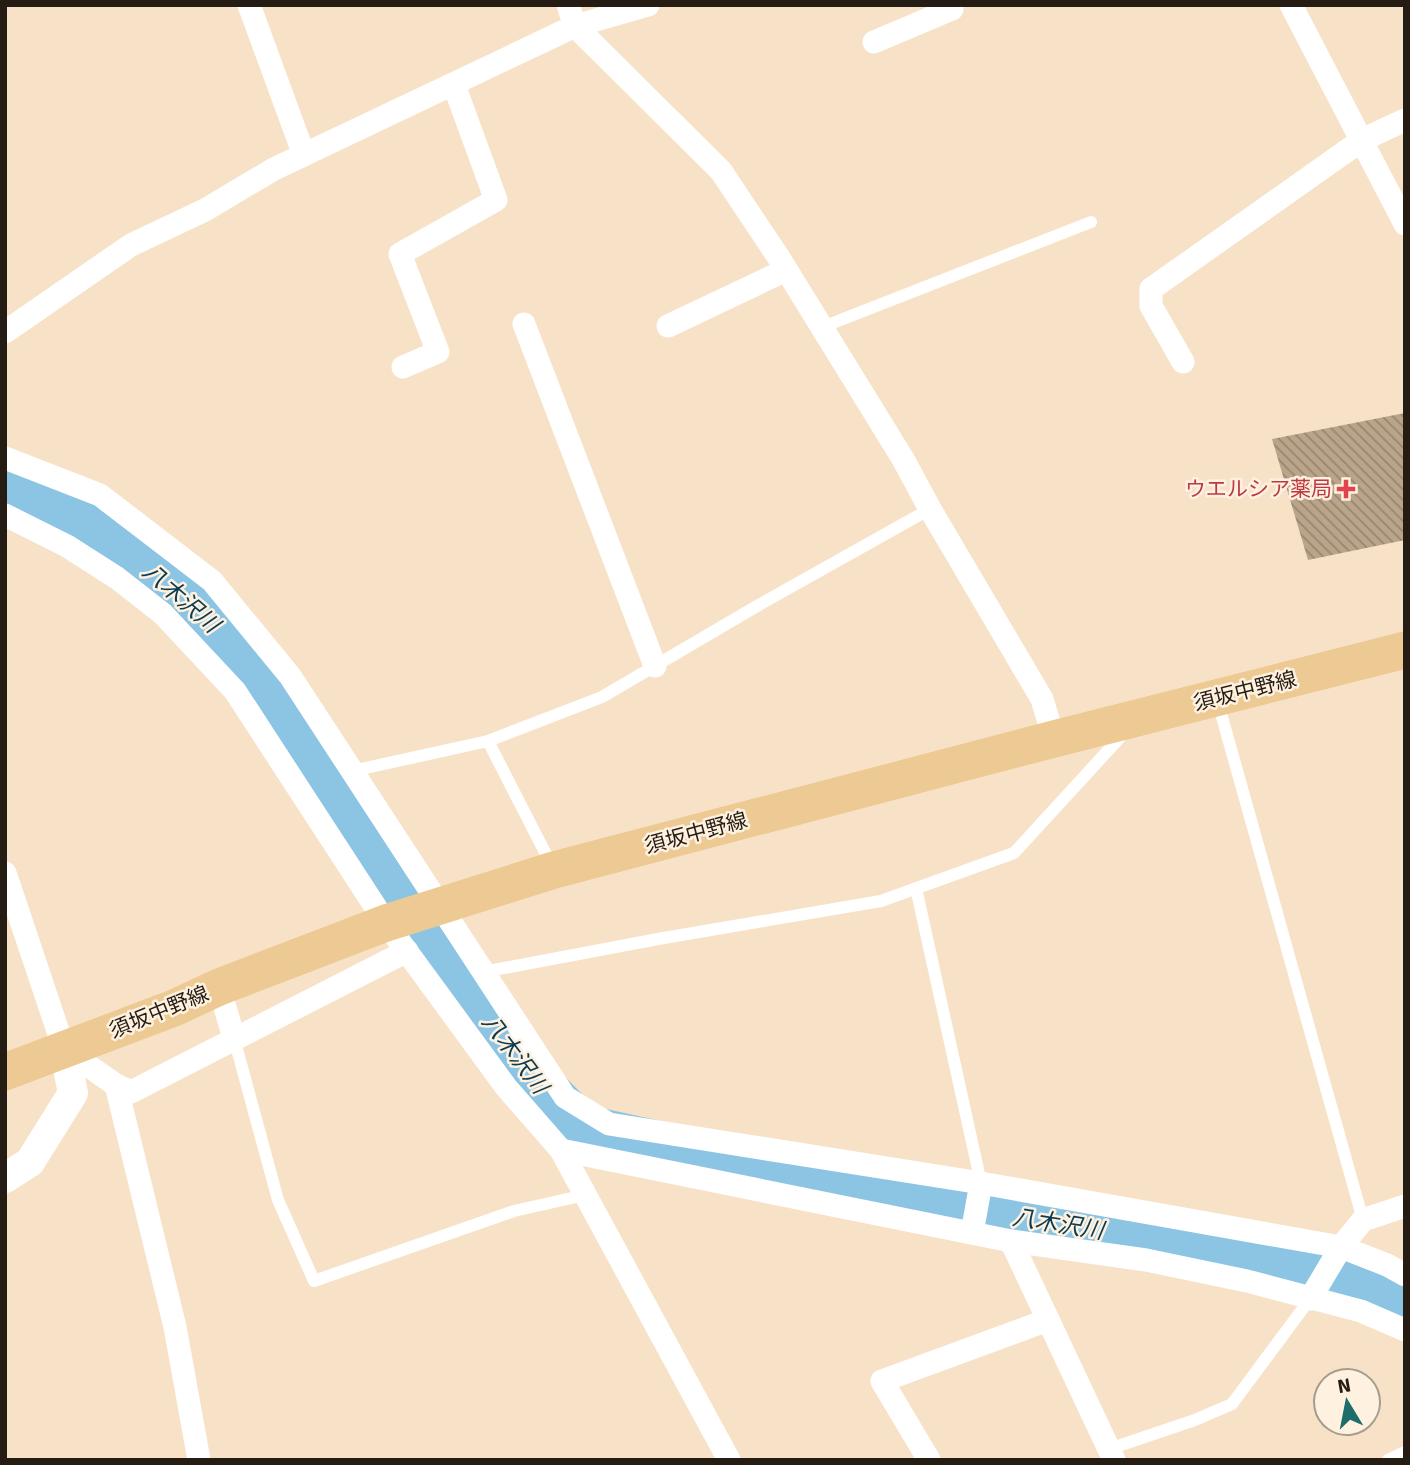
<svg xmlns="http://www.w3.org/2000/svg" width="1410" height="1465" font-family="Signika,'Noto Sans JP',sans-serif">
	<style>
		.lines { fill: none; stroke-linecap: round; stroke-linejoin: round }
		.river { stroke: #8cc4e3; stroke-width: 54 }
		.building { fill: url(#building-back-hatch) }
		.service { stroke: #fff; stroke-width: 12 }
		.minor { stroke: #fff; stroke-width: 23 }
		.tertiary { stroke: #fff; stroke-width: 30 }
		.primary { stroke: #edca93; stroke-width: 37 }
		.health-dot { fill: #e0444e; stroke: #fef1e0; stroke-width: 2.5 }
		.labels { text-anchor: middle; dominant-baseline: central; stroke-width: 5; stroke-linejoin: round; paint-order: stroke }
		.health-label { font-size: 21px; fill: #be3a42; stroke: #fef1e0; text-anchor: end }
		.street-label { font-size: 21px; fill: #251d13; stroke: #fef1e0 }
		.water-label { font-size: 23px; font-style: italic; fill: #0b3b51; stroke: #fef1e0 }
	</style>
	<defs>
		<pattern id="building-back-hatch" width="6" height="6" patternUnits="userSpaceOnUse" patternTransform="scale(1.75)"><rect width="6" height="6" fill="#baa58b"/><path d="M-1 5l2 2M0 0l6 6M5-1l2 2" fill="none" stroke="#978670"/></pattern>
	</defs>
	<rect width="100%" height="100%" fill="#f8e2c7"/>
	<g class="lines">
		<!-- river -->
		<polyline class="river" points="5,486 107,539 169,583 222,632 278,706 528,1078 581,1131 845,1189 1124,1232 1214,1250 1371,1284 1405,1301"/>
	</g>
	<!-- building -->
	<polygon class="building" points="1405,413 1405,540 1308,560 1272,439"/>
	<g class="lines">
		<!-- service -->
		<g class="service">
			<polyline points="820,328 1091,222"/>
			<polyline points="1217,699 1363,1220"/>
			<polyline points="488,741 602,697 757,606 930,509"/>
			<polyline points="352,771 488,741 552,866"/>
			<polyline points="916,888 981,1183"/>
			<polyline points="483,972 658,939 881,901 1014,853 1125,732"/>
			<polyline points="234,1038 278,1200 314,1281 514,1211 585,1195"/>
			<polyline points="1109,1449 1195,1420 1232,1404 1310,1299"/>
			<polyline points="1388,1460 1405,1452"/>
		</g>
		<!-- minor -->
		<g class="minor">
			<polyline points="249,5 304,155"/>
			<polyline points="568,5 575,26 721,171 781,261 903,459 930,509 1042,699 1054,739"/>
			<polyline points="1291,5 1405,224"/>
			<polyline points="874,42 952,9 950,5"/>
			<polyline points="524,324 655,666"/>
			<polyline points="668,326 786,270"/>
			<polyline points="5,332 131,245 205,210 274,169 575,26 648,5"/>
			<polyline points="1183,362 1151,306 1151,289 1362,140 1405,120"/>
			<polyline points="403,367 438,352 400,254 496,200 454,85"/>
			<polyline points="5,458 100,495 212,581 290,676 565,1097 609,1124 981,1183 1341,1247 1387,1265 1405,1275"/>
			<polyline points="5,515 67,546 117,578 163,614 235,691 386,923 506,1087 561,1150 729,1460"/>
			<polyline points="5,873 64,1049 116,1085 131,1092 407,951"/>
			<polyline points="219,987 234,1038"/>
			<polyline points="116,1085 175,1327 199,1460"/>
			<polyline points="561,1150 1011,1241 1146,1260 1247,1281 1361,1311 1405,1330"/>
			<polyline points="972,1233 981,1183"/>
			<polyline points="1011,1241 1114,1460"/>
			<polyline points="1310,1299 1341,1247 1363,1220 1405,1206"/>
			<polyline points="929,1460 882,1381 1048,1320"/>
		</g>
		<!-- tertiary -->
		<polyline class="tertiary" points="5,1178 30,1162 73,1093 64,1049"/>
		<!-- primary -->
		<polyline class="primary" points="5,1072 174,1008 219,987 386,923 554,870 1054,739 1405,650"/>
	</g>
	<!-- markers -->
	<path class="health-dot" d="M1342.5 478.5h7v7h7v7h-7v7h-7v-7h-7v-7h7z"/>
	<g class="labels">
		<!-- health labels -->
		<g class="health-label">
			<text x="1332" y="489">ウエルシア薬局</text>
		</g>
		<!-- street labels -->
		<g class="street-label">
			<text transform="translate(1245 691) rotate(-14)">須坂中野線</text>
			<text transform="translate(696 833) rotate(-15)">須坂中野線</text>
			<text transform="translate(159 1012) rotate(-22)">須坂中野線</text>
		</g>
		<!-- water labels -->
		<g class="water-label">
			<text transform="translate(181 598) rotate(41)">八木沢川</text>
			<text transform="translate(515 1054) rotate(53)">八木沢川</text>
			<text transform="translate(1058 1224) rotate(9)">八木沢川</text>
		</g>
	</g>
	<!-- border -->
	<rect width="1410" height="1465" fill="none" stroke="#251d13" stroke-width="14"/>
	<!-- north arrow -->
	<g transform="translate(1347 1402) rotate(350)"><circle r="33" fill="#fef1e0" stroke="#a79c8e" stroke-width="2"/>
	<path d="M0-5L12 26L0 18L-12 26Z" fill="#1f6c6c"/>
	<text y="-10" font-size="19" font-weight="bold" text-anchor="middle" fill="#251d13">N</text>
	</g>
</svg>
